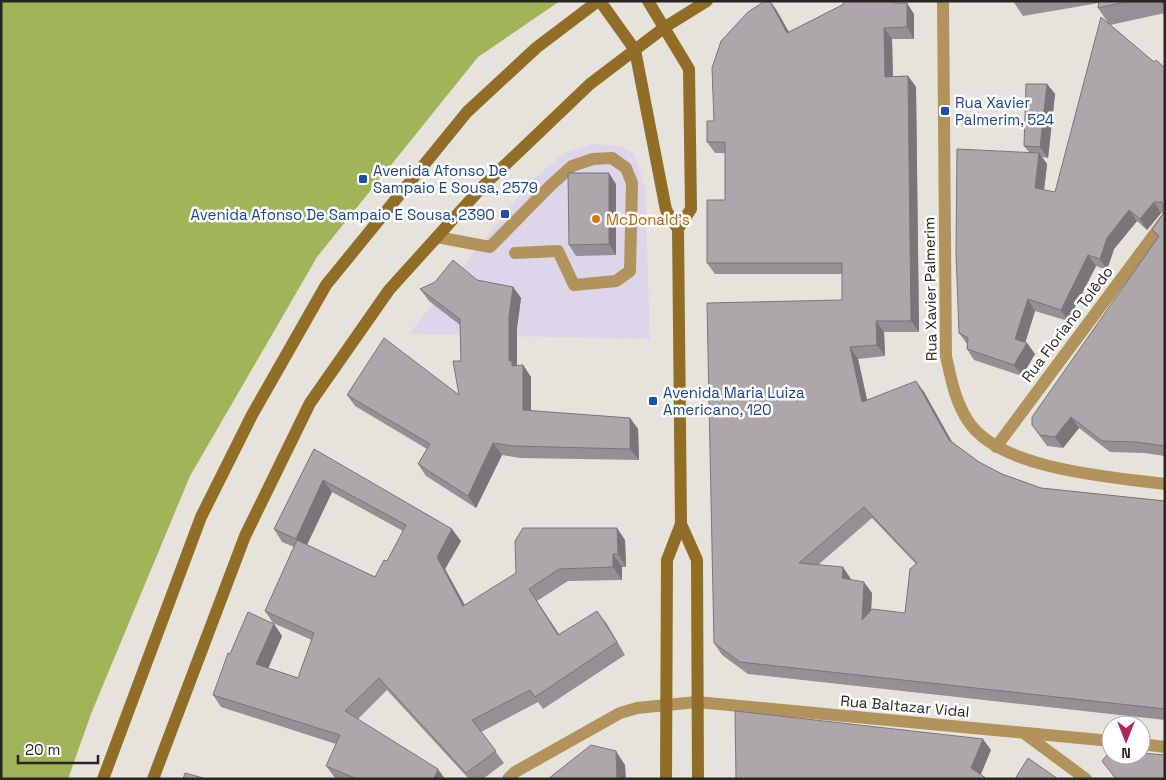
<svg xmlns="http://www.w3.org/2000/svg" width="1166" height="780" font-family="'Space Grotesk',sans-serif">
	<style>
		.commercial { fill: #ddd5ea }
		.forest { fill: #a0b557 }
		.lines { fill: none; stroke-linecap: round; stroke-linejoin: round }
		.service { stroke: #b3935c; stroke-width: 12 }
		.minor { stroke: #b3935c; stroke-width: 12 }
		.secondary { stroke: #926d25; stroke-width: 12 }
		.wall { fill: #959093; fill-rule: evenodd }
		.shaded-wall { fill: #797578 }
		.building { fill: #ada7ab; stroke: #797578; fill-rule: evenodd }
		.transit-dot { fill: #1a4fb4; stroke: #fff; stroke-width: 2 }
		.food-dot { fill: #e8710a; stroke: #fff; stroke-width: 2 }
		.labels { text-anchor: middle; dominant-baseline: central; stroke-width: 5; stroke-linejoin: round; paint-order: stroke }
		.transit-label { font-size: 15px; fill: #164399; stroke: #fff; text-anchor: start }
		.food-label { font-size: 15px; fill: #c56008; stroke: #fff; text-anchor: start }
		.street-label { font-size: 15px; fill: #272623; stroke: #fff }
	</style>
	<rect width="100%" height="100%" fill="#e5e3dc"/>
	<!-- commercial -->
	<polygon class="commercial" points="592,144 620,146 634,153 645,186 650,339 409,334 530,182 566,152"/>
	<!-- forest -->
	<polygon class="forest" points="1,1 560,1 478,57 317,257 190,476 91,714 68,779 1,779"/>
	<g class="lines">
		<!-- service -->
		<polyline class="service" points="437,237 490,247 550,186 572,166 593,159 612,158 626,168 632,183 630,271 616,281 574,285 558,251 515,253"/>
		<!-- minor -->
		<g class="minor">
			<path d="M943,1L946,356C951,379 955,401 968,421C1000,470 1111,477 1165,484"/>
			<polyline points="996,447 1165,220"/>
			<polyline points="1025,734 1086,779"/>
			<polyline points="1141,744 1165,747"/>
			<polyline points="508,779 515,772 620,713 637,708 697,702 1111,741"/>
		</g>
		<!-- secondary -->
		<g class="secondary">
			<polyline points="600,1 635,50 666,210 678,229 681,524 667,560 666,779"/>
			<polyline points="648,1 689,69 691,209 678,229"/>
			<polyline points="681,524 697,560 698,779"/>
			<polyline points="103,779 201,517 252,415 326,285 467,112 536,48 598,1"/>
			<polyline points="153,779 245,536 310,403 389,290 483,186 590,84 665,27 707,1"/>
		</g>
	</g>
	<!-- wall -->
	<g class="wall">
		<path d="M770,1L777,11L789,32L844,4L897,3L914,14V39H892L893,77L908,76L916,87L919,332H884L885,356L858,359L867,400L924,392L952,442L979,462L1002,474L1041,488L1165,501V720L748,674L722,655L714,643L842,300V274H715L707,263L725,200V153H715L707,142L714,121ZM872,518L916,564L905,613L871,610L872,593L851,580V579L818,565Z"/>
		<polygon points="1013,1 1165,1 1165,13 1110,25 1154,62 1165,68 1165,456 1144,453 1110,452 1079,428 1063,448 1047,446 1032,425 1157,238 1152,230 1163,213 1161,213 1147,230 1137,221 1114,249 1107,270 1096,266 1068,321 1035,311 1025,342 1027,343 1035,354 1022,376 974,360 967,349 967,344 959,333 1029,152 1024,146 1047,84 1055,94 1048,158 1042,157 1047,164 1044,190 1055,192 1109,24 1098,8 1099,3 1023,16"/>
		<polygon points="616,184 616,255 576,256 569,245"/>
		<polygon points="477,280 513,287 521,298 517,328 517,366 523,365 531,377 531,411 630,418 638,429 639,460 521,458 502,455 476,508 426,476 418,464 427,449 355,406 347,395 459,395 461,361 460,325 429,301 420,289"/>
		<path d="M314,449L461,541L445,569L465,605L625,540L626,567H622V580L568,581L537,601L559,634L606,623L625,655L543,709L538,702L481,732L504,763L483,779H469L387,690L358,719L445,779H337L335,778L326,766L336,744L221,707L213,695L230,654L274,624L282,636L268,668L298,678L312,640L273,623L265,611L294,547L282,542L274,529ZM332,492L403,531L387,561L375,577L307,545Z"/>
	</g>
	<!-- shaded-wall -->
	<g class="shaded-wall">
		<polygon points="770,1 777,11 795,44 787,33"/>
		<polygon points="907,3 914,14 914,39 907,27"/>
		<polygon points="884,28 892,39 893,89 885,77"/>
		<polygon points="908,76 916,87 919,332 911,321"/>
		<polygon points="1047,84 1055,94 1048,158 1040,147"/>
		<polygon points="1039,153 1047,164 1043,199 1035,188"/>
		<polygon points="609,173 616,184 616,255 609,244"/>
		<polygon points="1154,202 1161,213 1147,230 1140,219"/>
		<polygon points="1129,210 1137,221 1114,249 1107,270 1100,259 1107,238"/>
		<polygon points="1088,255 1096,266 1068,321 1061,310"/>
		<polygon points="513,287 521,298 517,328 517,369 520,377 509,361 509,316"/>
		<polygon points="1028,299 1035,311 1023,350 1015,339"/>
		<polygon points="876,321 884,332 885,356 877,345"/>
		<polygon points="1027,343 1035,354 1022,376 1014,365"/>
		<polygon points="850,347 858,359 870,413 862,402"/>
		<polygon points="523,365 531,377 531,422 523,410"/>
		<polygon points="916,381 924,392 957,451 949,440"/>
		<polygon points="1071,417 1079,428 1063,448 1055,437"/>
		<polygon points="630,418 638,429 639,460 630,449"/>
		<polygon points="493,443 502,455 476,508 468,496"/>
		<polygon points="323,480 332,492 304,551 296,539"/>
		<polygon points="617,528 625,540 626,567 618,554"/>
		<polygon points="452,529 461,541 445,569 472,619 463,606 437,557"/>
		<polygon points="613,554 622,567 622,580 613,567"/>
		<polygon points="843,567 851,579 850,589 842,578"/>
		<polygon points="864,582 872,593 870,631 862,620"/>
		<polygon points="529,589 537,601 567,647 558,635"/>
		<polygon points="597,611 606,623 625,655 617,642"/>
		<polygon points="274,624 282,636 265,676 256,664"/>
		<polygon points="983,739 991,750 979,779 971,768"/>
		<polygon points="616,751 625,765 626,779 617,779"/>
		<polygon points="438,769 445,779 434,779"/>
	</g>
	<!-- building -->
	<g class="building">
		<path d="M765,1H770L787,33L844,4L842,1H893L894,3H907V27L884,28L885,77L908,76L911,321H876L877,345L850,347L862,402L916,381L949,440L979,462L1002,474L1041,488L1165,501V709L740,662L714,643L707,303L842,300V263H707V200H725V142H707V121H714L712,68L721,41L748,12ZM864,507L917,563L910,569L905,613L872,609L862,620L864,582L842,578L843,567L799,563Z"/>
		<polygon points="1099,1 1130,1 1098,8"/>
		<polygon points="1162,1 1165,1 1165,7"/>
		<polygon points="1101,17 1154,62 1156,60 1165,68 1165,209 1162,202 1154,202 1140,219 1129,210 1107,238 1100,259 1088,255 1061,310 1028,299 1015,339 1027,343 1014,365 967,349 968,338 959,333 956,252 957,149 1039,153 1035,188 1055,192"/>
		<polygon points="1026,84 1047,84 1040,147 1024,146"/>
		<polygon points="568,173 609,173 609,244 569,245"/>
		<polygon points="1165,211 1165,446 1136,442 1102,441 1071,417 1055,437 1040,435 1032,425 1032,417 1159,236 1152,230"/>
		<polygon points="453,260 477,280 513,287 509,316 509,361 512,361 512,366 523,365 523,410 630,418 630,449 513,446 493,443 468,496 418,464 430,444 347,395 384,338 459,395 453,361 461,361 460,319 420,289 435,282"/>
		<polygon points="314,449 452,529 437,557 463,606 516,573 515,541 523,528 617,528 618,554 613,554 613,567 559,569 529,589 558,635 597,611 617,642 535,697 530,690 472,720 496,751 466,773 379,678 345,711 438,769 434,779 357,779 326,766 340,735 213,695 228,653 230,654 248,612 274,624 256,664 298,678 314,633 265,611 297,540 375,577 384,560 387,561 406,525 323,480 296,539 274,529"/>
		<polygon points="735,711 983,739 971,768 987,779 736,779"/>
		<polygon points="591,745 616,751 617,779 548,779"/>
		<polygon points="1111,750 1111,755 1141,755 1141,753 1165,755 1165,779 1116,779 1102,761"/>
		<polygon points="1028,758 1058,779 1015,779"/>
		<polygon points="185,773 207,779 183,779"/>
	</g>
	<!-- markers -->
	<g class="transit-dot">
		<rect x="940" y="106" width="10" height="10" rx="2.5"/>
		<rect x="358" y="174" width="10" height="10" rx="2.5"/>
		<rect x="500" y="209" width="10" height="10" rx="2.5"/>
		<rect x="648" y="396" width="10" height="10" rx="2.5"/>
	</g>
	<circle class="food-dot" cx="596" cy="219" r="5"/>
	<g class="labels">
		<!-- transit labels -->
		<g class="transit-label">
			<text x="955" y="102">Rua Xavier<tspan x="955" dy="17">Palmerim, 524</tspan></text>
			<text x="373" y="170">Avenida Afonso De<tspan x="373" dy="17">Sampaio E Sousa, 2579</tspan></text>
			<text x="495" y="214" text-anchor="end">Avenida Afonso De Sampaio E Sousa, 2390</text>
			<text x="663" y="392">Avenida Maria Luiza<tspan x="663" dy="17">Americano, 120</tspan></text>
		</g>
		<!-- food labels -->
		<g class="food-label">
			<text x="606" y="219">McDonald's</text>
		</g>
		<!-- street labels -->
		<g class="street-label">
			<text transform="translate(930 289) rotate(-91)">Rua Xavier Palmerim</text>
			<text transform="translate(1067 324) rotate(-53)">Rua Floriano Tolêdo</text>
			<text transform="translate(905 706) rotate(5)">Rua Baltazar Vidal</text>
		</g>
	</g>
	<!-- border -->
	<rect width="1166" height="780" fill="none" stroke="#272623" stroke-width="5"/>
	<!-- north arrow -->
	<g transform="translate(1126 740) rotate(180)"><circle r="24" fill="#ffffff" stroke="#a9a8a7"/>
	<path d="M0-4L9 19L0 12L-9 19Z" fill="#b1255f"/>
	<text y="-8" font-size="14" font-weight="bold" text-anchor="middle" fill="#272623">N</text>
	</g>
	<!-- scale -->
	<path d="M18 755v8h80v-8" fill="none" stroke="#272623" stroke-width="2.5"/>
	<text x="25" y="755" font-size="15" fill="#272623" stroke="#ffffff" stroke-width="4" paint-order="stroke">20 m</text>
</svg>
